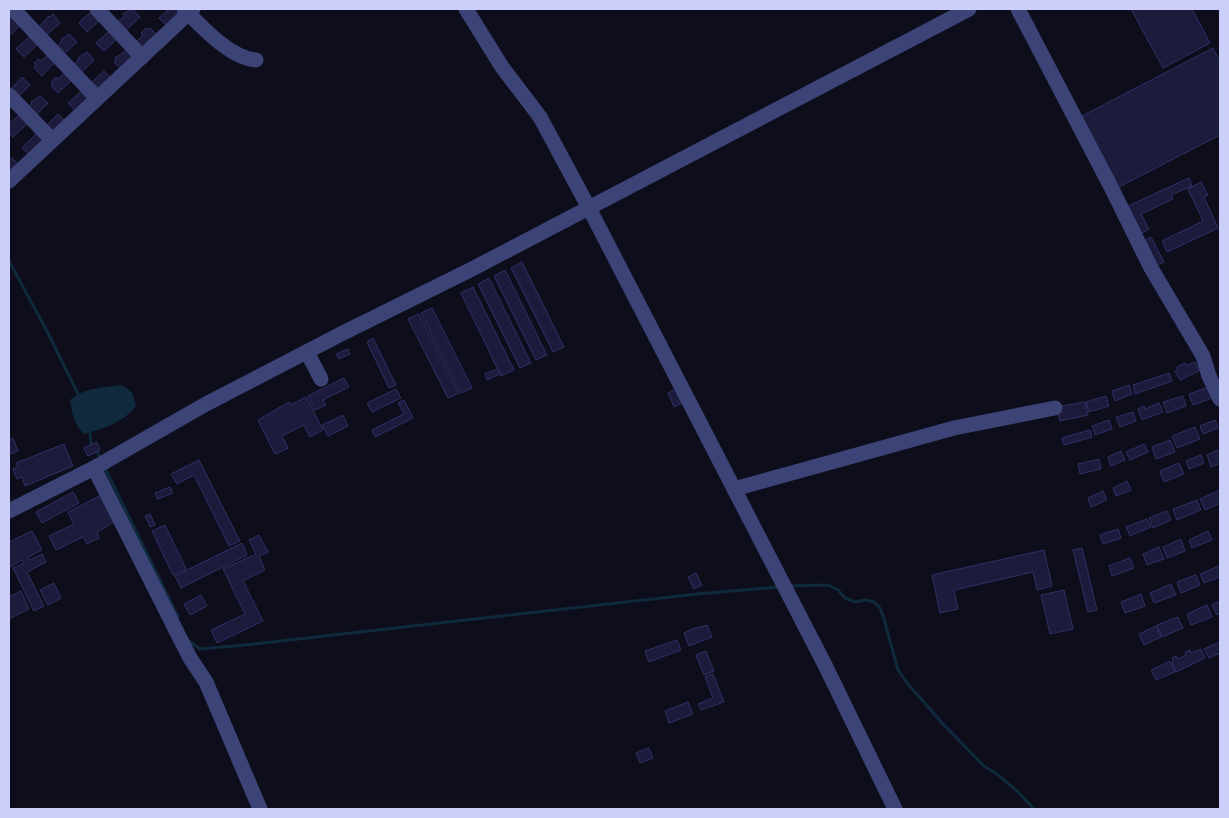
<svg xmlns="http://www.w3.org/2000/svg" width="1229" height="818" font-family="'Golos Text',sans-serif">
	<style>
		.water { fill: #102a3d }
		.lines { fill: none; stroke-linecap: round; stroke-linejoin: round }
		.stream { stroke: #102a3d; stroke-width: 3 }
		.building { fill: #1c1b3b; stroke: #312f65 }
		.minor { stroke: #3c4477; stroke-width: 15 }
	</style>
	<rect width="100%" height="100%" fill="#0d0d1c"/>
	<!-- water -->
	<path class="water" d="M122,385L132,392L136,406C124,422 103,429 84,434C74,424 72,414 70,400C83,388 105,387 122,385Z"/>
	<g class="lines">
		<!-- stream -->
		<g class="stream">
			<polyline points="9,261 48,333 78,394"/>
			<polyline points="90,432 91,445"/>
			<polyline points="97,451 101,460"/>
			<polyline points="105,468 178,617"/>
			<polyline points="788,586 828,585 838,590 845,598 855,602 865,600 874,602 880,608 884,619 898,670 908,684 943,724 984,766 997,774 1017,791 1034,809"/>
			<polyline points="189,641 200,649 245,645 697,594 779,587"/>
		</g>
	</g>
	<!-- building -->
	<g class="building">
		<polygon points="132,9 140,17 125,31 117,22 125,16 123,14"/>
		<polygon points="169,9 180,9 183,12 168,27 159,18"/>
		<polygon points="1131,9 1192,9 1210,43 1163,68"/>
		<polygon points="94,10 102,18 87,32 79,23 82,21 81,20"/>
		<polygon points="53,14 60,23 44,37 37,29 49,16 50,17"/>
		<polygon points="14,16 22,24 9,36 9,20"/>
		<polygon points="146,28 148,30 150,28 158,36 143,50 136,42 143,35 141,33"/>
		<polygon points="112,29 119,37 104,51 96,43"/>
		<polygon points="69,34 77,42 62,56 54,49 62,41 61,40"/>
		<polygon points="31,35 39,43 24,57 16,49"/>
		<polygon points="130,48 137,56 122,70 114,62 116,60 115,58"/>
		<polygon points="1213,48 1220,62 1220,135 1117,188 1080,117"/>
		<polygon points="87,52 94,60 80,74 72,66 79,59 78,58"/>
		<polygon points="49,54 56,61 42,76 34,68 36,65 34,63 39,59 41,61"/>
		<polygon points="104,71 112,79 97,93 89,85"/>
		<polygon points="66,72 73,79 58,93 51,86 53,85 51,83 56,77 58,79"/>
		<polygon points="22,77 30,85 16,99 9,91"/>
		<polygon points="84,89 92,98 76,112 68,103"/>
		<polygon points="40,96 48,103 33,118 25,110 32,103 31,102"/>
		<polygon points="58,114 66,122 53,135 45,127"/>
		<polygon points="20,115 28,123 13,137 9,133 9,123"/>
		<polygon points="37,133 46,141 31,156 22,148"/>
		<polygon points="12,158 20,166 9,176 9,159"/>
		<polygon points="1189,178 1192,186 1171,195 1173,199 1141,214 1149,229 1142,233 1128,206"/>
		<polygon points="1201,182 1208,195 1204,197 1218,228 1167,252 1162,241 1203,221 1188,189"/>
		<polygon points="1151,237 1164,262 1157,265 1145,240"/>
		<polygon points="522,262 564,347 553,352 511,268"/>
		<polygon points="505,270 547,355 536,360 494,276"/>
		<polygon points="489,278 531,363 520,368 478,284"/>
		<polygon points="473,287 514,370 501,376 461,293"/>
		<polygon points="432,308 472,388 461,393 421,313"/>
		<polygon points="419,314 459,393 448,398 408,319"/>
		<polygon points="373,338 396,385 389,388 367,342"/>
		<polygon points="348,349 350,354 339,359 336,354"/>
		<polygon points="1195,362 1199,371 1180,380 1175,371 1178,369 1177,367 1185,363 1186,366"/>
		<polygon points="497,369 500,374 487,380 485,374"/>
		<polygon points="1169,373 1172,381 1135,394 1133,385"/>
		<polygon points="344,378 349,387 323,400 326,405 315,410 308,396"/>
		<polygon points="1129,385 1132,394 1115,401 1112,391"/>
		<polygon points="1208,387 1212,398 1193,405 1189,394"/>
		<polygon points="396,389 401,398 372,412 367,403"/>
		<polygon points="675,389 682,403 674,407 668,393"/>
		<polygon points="1106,396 1109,406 1089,412 1086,402"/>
		<polygon points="1183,396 1186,406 1167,413 1163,402"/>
		<polygon points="306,397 323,430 310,437 304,425 282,436 288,448 275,454 258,420 289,402 291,405"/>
		<polygon points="404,400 413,418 375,437 372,430 404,414 398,403"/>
		<polygon points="1085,402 1088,415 1060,421 1057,407"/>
		<polygon points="1159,403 1163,412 1142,420 1138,409 1144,406 1145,409"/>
		<polygon points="1133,412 1136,421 1120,427 1116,417"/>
		<polygon points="343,415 348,426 328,436 322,425"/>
		<polygon points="1109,420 1112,429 1095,435 1092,426"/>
		<polygon points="1215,420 1218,428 1203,434 1200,426"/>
		<polygon points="1195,427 1200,439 1177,448 1172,436"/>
		<polygon points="1090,430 1092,437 1064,445 1062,438"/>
		<polygon points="13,438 18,451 11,454 9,449 9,440"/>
		<polygon points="1170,440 1175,452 1156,459 1152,447"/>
		<polygon points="97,442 100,450 88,456 84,448"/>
		<polygon points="64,444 73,466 25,486 22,477 17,479 13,469 18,467 16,463"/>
		<polygon points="1144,444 1148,452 1130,460 1126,452"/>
		<polygon points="1217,450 1218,452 1220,451 1220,463 1211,467 1207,455"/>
		<polygon points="1121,451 1125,460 1111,466 1108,457"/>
		<polygon points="1201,455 1204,463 1189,469 1186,461"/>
		<polygon points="1099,459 1101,469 1080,474 1078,464"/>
		<polygon points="199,460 240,541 229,546 194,475 177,484 171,474"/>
		<polygon points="1179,463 1184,474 1164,482 1160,471"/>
		<polygon points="1127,481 1131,490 1116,496 1113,488"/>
		<polygon points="170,487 173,493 158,499 155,493"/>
		<polygon points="1220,490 1220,503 1205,510 1200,499"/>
		<polygon points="1103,491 1107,500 1091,507 1088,498"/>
		<polygon points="73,492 79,503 42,523 36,512"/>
		<polygon points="103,494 116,521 97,532 99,538 87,544 83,537 56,550 49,536 74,524 68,512"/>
		<polygon points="1197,500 1201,510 1177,520 1173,509"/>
		<polygon points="1167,511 1171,520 1153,528 1149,518"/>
		<polygon points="150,514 155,525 150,527 145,516"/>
		<polygon points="1147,519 1151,527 1130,536 1126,527"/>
		<polygon points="165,525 186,569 173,575 152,531"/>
		<polygon points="1118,529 1121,538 1103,544 1100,535"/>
		<polygon points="32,531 42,550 28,557 30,560 42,554 46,562 27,572 44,606 34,611 13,568 24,563 22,560 10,567 9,564 9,542"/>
		<polygon points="1208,531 1212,540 1192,548 1189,540"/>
		<polygon points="259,535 268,552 259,556 265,570 243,581 263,621 217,643 211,630 245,614 223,569 256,554 249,540"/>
		<polygon points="1181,539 1185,551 1167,558 1163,547"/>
		<polygon points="242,543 247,555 181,588 175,576"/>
		<polygon points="1159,547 1164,559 1147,565 1143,554"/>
		<polygon points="1082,548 1097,610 1088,612 1073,550"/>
		<polygon points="1044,550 1052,586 1037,590 1033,572 954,590 958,609 940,613 932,575"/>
		<polygon points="1130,558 1134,568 1112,576 1109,566"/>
		<polygon points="1219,566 1220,577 1204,583 1200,574"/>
		<polygon points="696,573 702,585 694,589 688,577"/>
		<polygon points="1196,575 1200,585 1181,593 1177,582"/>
		<polygon points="54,583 61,598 48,605 40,590"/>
		<polygon points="1171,584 1176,595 1154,603 1150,593"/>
		<polygon points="1064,590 1073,629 1050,634 1041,595"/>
		<polygon points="21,591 29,609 9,619 9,597"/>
		<polygon points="1141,594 1145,606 1125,613 1121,602"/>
		<polygon points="201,595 207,606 190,615 184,604"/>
		<polygon points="1220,601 1220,613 1217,615 1212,605"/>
		<polygon points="1207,605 1212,617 1191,625 1187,614"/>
		<polygon points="1178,617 1183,628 1162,637 1157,625"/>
		<polygon points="707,625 712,637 689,646 684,633 697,627 697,628"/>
		<polygon points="1156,626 1161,637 1144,645 1139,634"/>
		<polygon points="677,640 681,650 649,662 645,651"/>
		<polygon points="1220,642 1220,653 1209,658 1204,649"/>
		<polygon points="1201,649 1205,658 1176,672 1172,662 1173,661 1172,658 1176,656 1178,659 1186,655 1185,652 1190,650 1191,653"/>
		<polygon points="706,651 714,671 704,675 696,655"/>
		<polygon points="1170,661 1175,672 1156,680 1151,670"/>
		<polygon points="713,674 724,702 701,710 698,704 713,698 705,677"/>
		<polygon points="688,702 693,714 669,723 665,711"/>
		<polygon points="649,748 653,758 640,763 636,753"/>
	</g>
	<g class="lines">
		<!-- minor -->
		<g class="minor">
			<polyline points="13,9 97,98"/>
			<polyline points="97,9 142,57"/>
			<path d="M184,9C202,27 230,58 256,60"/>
			<polyline points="466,9 502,67 540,117 589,208 825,665 895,809"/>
			<polyline points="1018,9 1111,187 1151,268 1203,356 1209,376 1220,399"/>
			<polyline points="9,95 52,140"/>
			<polyline points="9,181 193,9"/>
			<polyline points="307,352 321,379"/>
			<polyline points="94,468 190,658 206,682 260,809"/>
			<polyline points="734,489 954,428 1055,408"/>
			<polyline points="9,511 94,468 206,404 341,334 472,269 969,9"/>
		</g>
	</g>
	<!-- border -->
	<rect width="1229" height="818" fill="none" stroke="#cdcffb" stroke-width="20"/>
</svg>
